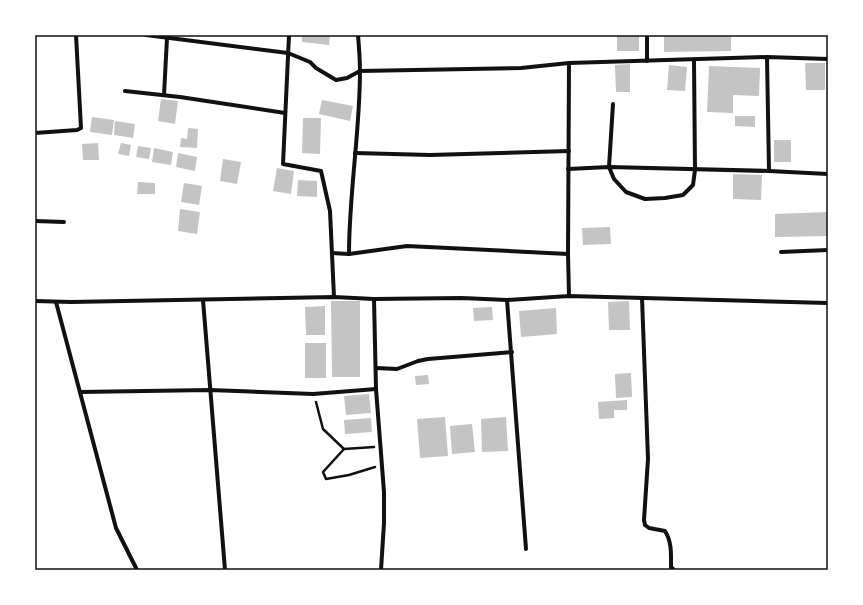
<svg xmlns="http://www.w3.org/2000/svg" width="863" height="605" font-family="'Sofia Sans Condensed',sans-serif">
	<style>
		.building { fill: #c4c4c4 }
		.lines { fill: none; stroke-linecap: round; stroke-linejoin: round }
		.path { stroke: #111; stroke-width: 2.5 }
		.minor { stroke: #111; stroke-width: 4 }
		.neatline { fill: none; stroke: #111; stroke-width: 1.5 }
	</style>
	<rect width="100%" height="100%" fill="#fff"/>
	<!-- building -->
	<g class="building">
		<polygon points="302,35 330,35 329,45 302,42"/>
		<rect x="617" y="35" width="22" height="16"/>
		<polygon points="731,35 731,51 664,52 664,36"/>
		<polygon points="805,63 825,63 825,90 806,90"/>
		<polygon points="630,64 630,92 616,92 615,65"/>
		<polygon points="669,65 687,67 685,91 667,90"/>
		<polygon points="709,66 760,68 759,96 733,95 733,113 707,112"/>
		<polygon points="161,99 178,101 175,124 158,121"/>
		<polygon points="322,100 353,106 350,121 319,114"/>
		<polygon points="735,116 755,116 755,127 735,126"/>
		<polygon points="92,117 114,120 112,135 90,132"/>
		<polygon points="303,118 321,118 320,154 302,153"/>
		<polygon points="115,121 135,124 133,138 114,135"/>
		<polygon points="188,128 198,129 197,148 180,147 181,138 187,139"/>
		<rect x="774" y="140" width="17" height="22"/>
		<polygon points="98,143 99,160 83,160 82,144"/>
		<polygon points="121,143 131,145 129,156 118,154"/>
		<polygon points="138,146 151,148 149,159 136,157"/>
		<polygon points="154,148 173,152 171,165 152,162"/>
		<polygon points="178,153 197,157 195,171 176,167"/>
		<polygon points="223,159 241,162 237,184 220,181"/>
		<polygon points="277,168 294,171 291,194 273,191"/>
		<polygon points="733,174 762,175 761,200 733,199"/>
		<polygon points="298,180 317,181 317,197 297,196"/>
		<polygon points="138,182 155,183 155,194 137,194"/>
		<polygon points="184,183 202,186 199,205 181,202"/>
		<polygon points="180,209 200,212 197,234 178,231"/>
		<polygon points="828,212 828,236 775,237 775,214"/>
		<polygon points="610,227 611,244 583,245 582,228"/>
		<polygon points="331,301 360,301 360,377 332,377"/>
		<polygon points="629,301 630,330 609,330 608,302"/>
		<polygon points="325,306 325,335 306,335 305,307"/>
		<polygon points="492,307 493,320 474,321 473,308"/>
		<polygon points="556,308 557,334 521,337 519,311"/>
		<rect x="305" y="343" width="21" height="35"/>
		<polygon points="631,373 632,397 616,398 615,374"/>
		<polygon points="428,375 429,384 416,385 415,376"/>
		<polygon points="369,394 371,413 346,415 344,396"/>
		<polygon points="627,400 627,410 614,410 614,418 599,419 598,402"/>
		<polygon points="445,417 448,456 420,458 417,419"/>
		<polygon points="506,417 508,451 482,452 481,419"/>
		<polygon points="371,418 372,432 345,434 344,420"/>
		<polygon points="472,424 475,452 452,454 450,426"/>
	</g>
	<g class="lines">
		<!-- path -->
		<g class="path">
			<polyline points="316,402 323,429 344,449 323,472 326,479 349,475 375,467"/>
			<polyline points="344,449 374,447"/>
		</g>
		<!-- minor -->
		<g class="minor">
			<polyline points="146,35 288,53 310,62 316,68 336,80 347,78 360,71 521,68 569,63 767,57 828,59"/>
			<polyline points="289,35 283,164 321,171 330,211 334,297"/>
			<polyline points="647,35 647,61"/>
			<polyline points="767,57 769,171"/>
			<polyline points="125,91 180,97 285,113"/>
			<polyline points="164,95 167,38"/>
			<polyline points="613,104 609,167 614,179 626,192 645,199 665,198 683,195 693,185 695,170 694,61"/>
			<polyline points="35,133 77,130 81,128 76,35"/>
			<polyline points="355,153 430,155 569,151"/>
			<polyline points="568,169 609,167 769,171 828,174"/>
			<polyline points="35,221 64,222"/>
			<polyline points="781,252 828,250"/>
			<polyline points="332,253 349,254 407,246 568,254 569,63"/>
			<path d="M349,254C349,193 360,132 360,71C360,59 359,47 358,35"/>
			<polyline points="568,254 569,296"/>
			<path d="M642,298L648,459L644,520L645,525L649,528L665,531C672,542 671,555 671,567L674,570"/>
			<polyline points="374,299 376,389 384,492 384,523 381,570"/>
			<polyline points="203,300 225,570"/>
			<polyline points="507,300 526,549"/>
			<polyline points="35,301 71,302 334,297 374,299 462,298 507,300 569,296 828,303"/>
			<polyline points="56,302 116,528 137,570"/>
			<polyline points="376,368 397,369 418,361 428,359 512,352"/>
			<polyline points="80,392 210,390 313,394 376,389"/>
		</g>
	</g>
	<!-- border -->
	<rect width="863" height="605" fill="none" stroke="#ffffff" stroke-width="72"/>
	<rect x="36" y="36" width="791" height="533" class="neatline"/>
</svg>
